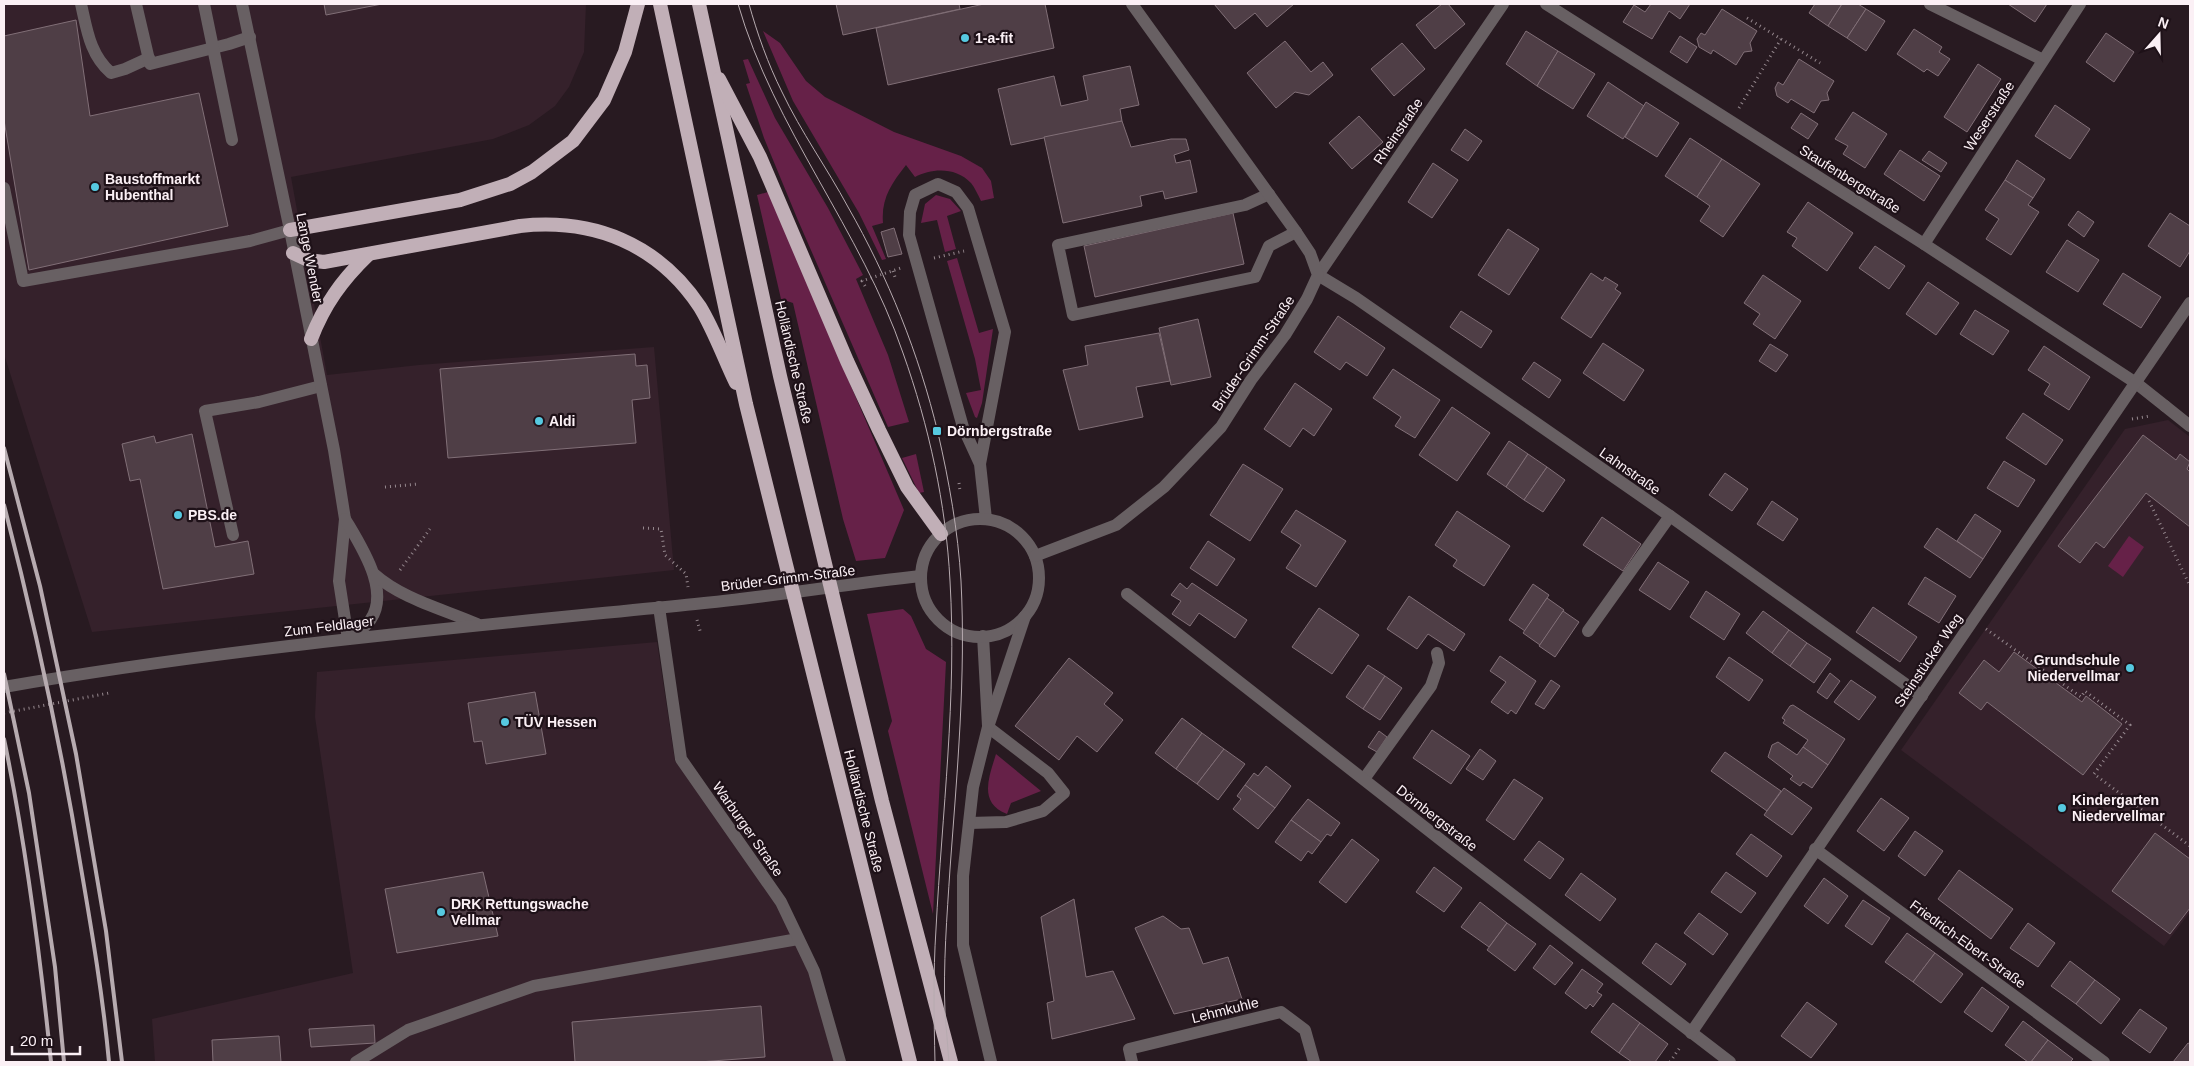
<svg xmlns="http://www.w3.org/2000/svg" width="2194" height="1066" font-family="Helvetica,sans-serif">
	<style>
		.built { fill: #35212b }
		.green { fill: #662148 }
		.building { fill: #4f3e46; stroke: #816f77 }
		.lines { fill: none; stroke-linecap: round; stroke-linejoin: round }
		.path { stroke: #96898f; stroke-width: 3; stroke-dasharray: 1 4; stroke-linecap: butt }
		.service { stroke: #686063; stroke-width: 12 }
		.pedestrian { stroke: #686063; stroke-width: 12 }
		.minor { stroke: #686063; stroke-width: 12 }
		.tertiary { stroke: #686063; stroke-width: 12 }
		.trunk { stroke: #c1afb7; stroke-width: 14 }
		.tram { stroke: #b7abb0; stroke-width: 1 }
		.rail { stroke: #b7abb0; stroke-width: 4 }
		.poi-dot { fill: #56c9e0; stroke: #1e1118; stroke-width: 2 }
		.labels { text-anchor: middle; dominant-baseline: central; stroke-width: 4.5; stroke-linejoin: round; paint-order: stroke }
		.poi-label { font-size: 14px; font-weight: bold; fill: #fbf0f5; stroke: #1e1118; text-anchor: start }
		.street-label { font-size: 14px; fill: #fbf0f5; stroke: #1e1118 }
	</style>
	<rect width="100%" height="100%" fill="#281a21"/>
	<!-- built -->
	<g class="built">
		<polygon points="4,4 586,4 584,52 569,87 555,106 529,125 493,139 291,177 327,375 419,365 654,347 674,570 92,632 4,354"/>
		<polygon points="2168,420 2190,437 2190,912 2164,946 1901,750 2125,429"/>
		<polygon points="657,642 675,761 781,902 814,971 840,1062 155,1062 152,1019 353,973 315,717 317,672"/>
	</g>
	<!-- green -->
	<g class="green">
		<path d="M763,31L780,43L806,81L825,97L894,132L961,156L982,168L991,181L994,198L981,201C978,195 975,188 971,183C956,167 932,168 915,177L906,165C891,184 881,199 883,223L872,226L886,259L882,260L859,213L793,101Z"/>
		<polygon points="748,59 775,118 828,208 863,275 856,279 888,355 909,422 888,427 797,218 764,138 746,84 750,83 743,60"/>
		<polygon points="768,192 904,510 885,558 856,561 843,519 793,303 781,299 757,195"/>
		<polygon points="936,195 950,199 961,211 947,216 956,249 945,252 937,220 921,223 925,204"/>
		<polygon points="957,258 979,333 993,329 982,403 977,418 975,417 966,393 981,390 975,359 947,261"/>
		<polygon points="916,454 924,492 919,493 902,458"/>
		<polygon points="2129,536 2144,547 2123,577 2108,566"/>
		<polygon points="903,609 911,616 926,649 946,662 933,914 888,731 892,721 867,614"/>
		<path d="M996,754L1041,791L1011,803L1007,814C978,803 989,777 996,754Z"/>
	</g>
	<!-- building -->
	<g class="building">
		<polygon points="324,4 382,4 326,15"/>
		<polygon points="836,4 959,4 960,9 843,35"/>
		<polygon points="984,4 1045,4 1054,48 888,85 876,28"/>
		<polygon points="1214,4 1294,4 1267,27 1255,13 1235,29"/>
		<polygon points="1442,4 1448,4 1465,24 1435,49 1416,25"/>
		<polygon points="1651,4 1690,4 1680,19 1669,11 1652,39 1623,22 1634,5 1645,12"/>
		<polygon points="1815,4 1842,4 1828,26 1809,13"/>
		<polygon points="1842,4 1858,4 1866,9 1847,38 1828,26"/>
		<polygon points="2008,4 2047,4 2035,22"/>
		<polygon points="1722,9 1757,31 1750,43 1752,51 1744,52 1736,65 1713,50 1711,54 1699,47 1697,39 1701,33 1705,35"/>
		<polygon points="1866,9 1885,21 1866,51 1847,38"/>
		<polygon points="76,20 90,116 199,93 228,226 29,270 4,120 4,36"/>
		<polygon points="1914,29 1942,47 1939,52 1950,59 1938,76 1927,69 1924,72 1897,54"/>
		<polygon points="1526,31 1558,51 1537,86 1506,64"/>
		<polygon points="2106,33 2134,52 2114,82 2086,62"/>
		<polygon points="1680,36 1697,47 1687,63 1670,52"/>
		<polygon points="1285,41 1311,72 1323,62 1333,75 1309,95 1295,92 1276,108 1247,73"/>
		<polygon points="1402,43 1425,69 1394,96 1371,69"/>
		<polygon points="1558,51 1595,74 1573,109 1537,86"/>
		<polygon points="1799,59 1834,81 1827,93 1829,100 1821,101 1814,113 1791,99 1788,103 1777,96 1775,88 1778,82 1783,85"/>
		<polygon points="1978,64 2001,79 1967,132 1944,117"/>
		<polygon points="1130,66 1139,105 1120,109 1122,121 1011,145 998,89 1054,76 1061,106 1088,100 1083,76"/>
		<polygon points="1608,82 1644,106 1623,139 1587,116"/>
		<polygon points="1646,102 1679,123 1657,157 1625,137"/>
		<polygon points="2055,105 2090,129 2070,159 2035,136"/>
		<polygon points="1853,112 1887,134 1865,168 1843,154 1848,146 1835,139"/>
		<polygon points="1801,113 1818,124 1808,139 1791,128"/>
		<polygon points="1359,116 1383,142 1352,169 1329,143"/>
		<polygon points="1122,121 1131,147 1171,139 1186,139 1189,150 1174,155 1176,163 1190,160 1197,192 1165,199 1163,191 1140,196 1142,206 1063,223 1044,137"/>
		<polygon points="1465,129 1482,141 1468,161 1451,150"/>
		<polygon points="1690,138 1722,159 1697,197 1665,176"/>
		<polygon points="1900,150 1940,176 1924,201 1884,174"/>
		<polygon points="1929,151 1947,163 1941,172 1922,160"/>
		<polygon points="1722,159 1760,184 1723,237 1700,221 1710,206 1697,197"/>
		<polygon points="2017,160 2045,179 2033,198 2005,180"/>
		<polygon points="1433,163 1458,180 1432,218 1408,202"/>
		<polygon points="2005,180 2033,198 2028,205 2039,212 2011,255 1986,239 1999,219 1985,210"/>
		<polygon points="1808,202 1853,233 1827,271 1792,246 1797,238 1787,232"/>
		<polygon points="2078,211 2094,222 2084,237 2068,225"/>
		<polygon points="1233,213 1244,264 1095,297 1084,246"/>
		<polygon points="2170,213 2190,226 2190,251 2180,267 2148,246"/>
		<polygon points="894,228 902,254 888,257 881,232"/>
		<polygon points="1508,229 1539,249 1509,295 1478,275"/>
		<polygon points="2067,240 2099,260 2078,292 2046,272"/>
		<polygon points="1875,246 1905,266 1889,289 1859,268"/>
		<polygon points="1591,273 1603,281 1605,277 1618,285 1615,289 1621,293 1591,338 1561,318"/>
		<polygon points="2123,273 2161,297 2141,328 2103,304"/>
		<polygon points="1763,275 1801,301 1775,339 1753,324 1760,314 1744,303"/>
		<polygon points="1928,282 1959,303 1936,335 1906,314"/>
		<polygon points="1975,310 2009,331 1993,355 1960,334"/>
		<polygon points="1461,311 1492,331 1481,348 1450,327"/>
		<polygon points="1338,316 1385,348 1367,376 1346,362 1340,370 1314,352"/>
		<polygon points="1198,319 1211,377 1171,385 1159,328"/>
		<polygon points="1159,333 1170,381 1136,387 1143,417 1079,430 1063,370 1088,365 1085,346"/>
		<polygon points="1603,343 1644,370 1624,401 1583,373"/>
		<polygon points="1770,344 1788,355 1776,372 1759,361"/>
		<polygon points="2044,346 2090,377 2069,410 2044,394 2050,384 2028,370"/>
		<polygon points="635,354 636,366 647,365 650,398 632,400 636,443 448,458 440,369"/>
		<polygon points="1534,362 1561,380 1549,398 1522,379"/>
		<polygon points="1393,369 1440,400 1415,438 1395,426 1401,417 1373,398"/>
		<polygon points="1295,383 1332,409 1314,436 1303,428 1290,447 1264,429"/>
		<polygon points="1452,407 1490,433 1457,481 1419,455"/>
		<polygon points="2023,413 2063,440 2046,465 2006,438"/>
		<polygon points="192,434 215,547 248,541 254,574 163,589 140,479 130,481 122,444 154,436 156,443"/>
		<polygon points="2143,435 2176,460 2180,454 2190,462 2187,469 2190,472 2190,527 2146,493 2104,548 2096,542 2080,563 2058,546"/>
		<polygon points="1509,441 1528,454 1506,487 1487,474"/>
		<polygon points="1528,454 1547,467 1524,500 1506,487"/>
		<polygon points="2004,461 2035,480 2018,507 1987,488"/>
		<polygon points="1243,464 1283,489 1250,541 1210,515"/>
		<polygon points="1547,467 1565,480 1543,512 1524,500"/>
		<polygon points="1725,473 1748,489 1732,511 1709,495"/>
		<polygon points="1772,501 1798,519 1783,541 1757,524"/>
		<polygon points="1296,510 1346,541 1316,587 1286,568 1301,545 1281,532"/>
		<polygon points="1457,511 1510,546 1484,586 1453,566 1457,560 1435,545"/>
		<polygon points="1975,514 2001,531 1983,559 1957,541"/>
		<polygon points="1602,517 1641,544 1623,571 1583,545"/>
		<polygon points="1937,528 1983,559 1970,578 1924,547"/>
		<polygon points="1208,541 1235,559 1217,586 1190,568"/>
		<polygon points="1658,562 1689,582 1670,610 1639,590"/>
		<polygon points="1925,577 1956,596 1939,623 1908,604"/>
		<polygon points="1180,583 1187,589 1192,583 1247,620 1235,638 1199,613 1190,626 1172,614 1181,601 1171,595"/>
		<polygon points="1533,584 1549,595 1525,631 1509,620"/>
		<polygon points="1706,591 1740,614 1724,640 1690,617"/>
		<polygon points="1409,596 1465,634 1454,651 1428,634 1417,649 1387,629"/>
		<polygon points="1547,598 1564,610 1540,645 1523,633"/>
		<polygon points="1873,607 1917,637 1900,662 1856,632"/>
		<polygon points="1319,608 1359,635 1332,674 1292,647"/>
		<polygon points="1563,611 1579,622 1555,657 1539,646"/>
		<polygon points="1763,611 1789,630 1772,653 1746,633"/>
		<polygon points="1789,630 1807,643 1790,666 1772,653"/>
		<polygon points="1807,643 1831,659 1814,683 1790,666"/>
		<polygon points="2014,652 2082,702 2086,696 2122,724 2083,775 1987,702 1981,710 1959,693 1984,660 1999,672"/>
		<polygon points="1500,656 1536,681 1516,714 1511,710 1508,714 1491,702 1506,682 1490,671"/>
		<polygon points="1729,657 1763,680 1749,701 1716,677"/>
		<polygon points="1069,658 1113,693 1104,704 1123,720 1097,752 1077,736 1059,760 1015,726"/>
		<polygon points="1368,665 1385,676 1363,709 1346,697"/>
		<polygon points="1830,673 1840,681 1827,699 1817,692"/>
		<polygon points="1385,676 1402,688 1380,720 1363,709"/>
		<polygon points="1551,680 1560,686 1544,709 1535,704"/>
		<polygon points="1851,680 1876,697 1859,720 1834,702"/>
		<polygon points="535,692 546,754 486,764 482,741 474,742 468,703"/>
		<polygon points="1793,705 1845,739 1828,765 1803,747 1808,740 1783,723 1785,720 1782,718 1790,706"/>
		<polygon points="1182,718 1202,733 1176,769 1155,753"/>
		<polygon points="1432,730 1470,756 1451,784 1413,758"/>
		<polygon points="1379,731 1387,737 1377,752 1368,747"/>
		<polygon points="1202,733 1224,749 1197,784 1176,769"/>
		<polygon points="1778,742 1797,755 1803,747 1828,765 1812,788 1803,782 1800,786 1790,779 1793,776 1768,757 1772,745"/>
		<polygon points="1224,749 1245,764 1218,800 1197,784"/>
		<polygon points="1480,749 1496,761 1483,780 1466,769"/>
		<polygon points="1725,752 1781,791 1767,811 1711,771"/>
		<polygon points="1266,766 1291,786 1275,808 1245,785 1254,773 1258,776"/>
		<polygon points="1514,779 1543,798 1514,840 1486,820"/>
		<polygon points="1245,785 1275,808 1258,829 1233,809 1241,799 1237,796"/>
		<polygon points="1784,788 1812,808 1792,835 1764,815"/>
		<polygon points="1881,798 1909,818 1884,851 1857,831"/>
		<polygon points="1308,799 1340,823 1331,836 1327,834 1321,842 1291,820"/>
		<polygon points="1291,820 1321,842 1312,854 1308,851 1301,861 1275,842"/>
		<polygon points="1915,831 1943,851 1925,876 1898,856"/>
		<polygon points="2155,833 2190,859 2190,908 2170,934 2112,891"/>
		<polygon points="1751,834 1782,856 1767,877 1736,854"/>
		<polygon points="1352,839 1379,860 1346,903 1319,882"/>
		<polygon points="1539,841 1564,859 1550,879 1524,860"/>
		<polygon points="1434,867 1462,888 1444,912 1416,892"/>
		<polygon points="1959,870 2013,909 1991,939 1938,899"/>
		<polygon points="483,872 498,936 397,953 385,889"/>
		<polygon points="1726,872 1756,893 1741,913 1711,892"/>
		<polygon points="1581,873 1616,899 1600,921 1565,895"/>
		<polygon points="1824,878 1848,896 1828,924 1804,906"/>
		<polygon points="1074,899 1086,977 1113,971 1135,1019 1052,1039 1047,1003 1054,1001 1041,917"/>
		<polygon points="1863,900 1890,918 1872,945 1845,926"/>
		<polygon points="1480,902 1507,923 1489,947 1461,927"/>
		<polygon points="1699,913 1728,934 1713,955 1684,933"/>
		<polygon points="1163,916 1181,929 1189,928 1203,964 1228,957 1242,999 1174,1014 1135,928"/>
		<polygon points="1507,923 1536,944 1515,971 1487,950"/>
		<polygon points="2028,923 2055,943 2038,967 2010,948"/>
		<polygon points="1907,933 1935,953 1913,982 1885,962"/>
		<polygon points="1656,943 1686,964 1671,985 1642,963"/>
		<polygon points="1550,945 1573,963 1555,985 1533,968"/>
		<polygon points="1935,953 1963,974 1941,1003 1913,982"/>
		<polygon points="2070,961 2095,980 2076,1004 2051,986"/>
		<polygon points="1582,969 1603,984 1597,992 1602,995 1593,1007 1590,1004 1586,1009 1565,993"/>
		<polygon points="2095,980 2120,999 2101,1024 2076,1004"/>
		<polygon points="1982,987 2009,1007 1992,1032 1964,1012"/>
		<polygon points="1807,1002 1837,1024 1811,1058 1781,1036"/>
		<polygon points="1613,1003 1640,1023 1619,1053 1591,1032"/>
		<polygon points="761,1006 765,1057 699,1062 575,1062 572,1022"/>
		<polygon points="2140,1009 2167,1028 2150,1053 2122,1033"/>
		<polygon points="2023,1021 2048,1040 2031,1062 2028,1062 2005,1045"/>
		<polygon points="1640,1023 1668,1044 1655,1062 1632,1062 1619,1053"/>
		<polygon points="374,1025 375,1043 311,1047 309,1029"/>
		<polygon points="279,1036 281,1062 213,1062 212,1040"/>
		<polygon points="2048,1040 2073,1059 2070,1062 2031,1062"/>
		<polygon points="2188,1043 2190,1044 2190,1062 2173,1062"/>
	</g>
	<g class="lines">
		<!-- path -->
		<g class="path">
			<polyline points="1747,18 1820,63"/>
			<polyline points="1739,108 1781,39"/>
			<polyline points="934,258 964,251"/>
			<polyline points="893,271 895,277"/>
			<polyline points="865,286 862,281 901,268"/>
			<polyline points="2132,419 2150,416"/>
			<polyline points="959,483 960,491"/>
			<polyline points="385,487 419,484"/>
			<polyline points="2149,501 2190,586"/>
			<polyline points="643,528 661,529 665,555 686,574 688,587"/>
			<polyline points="400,570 430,529"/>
			<polyline points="697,620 701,634"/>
			<polyline points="1986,629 2081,697 2085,691 2130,725 2094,774 2190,846"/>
			<polyline points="4,713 109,693"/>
			<polyline points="1670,1062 1681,1046"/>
		</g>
		<!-- service -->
		<g class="service">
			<path d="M81,4C87,30 90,55 111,73L125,69L149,58"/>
			<polyline points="136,4 150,64 229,44 250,37"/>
			<polyline points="204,4 232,140"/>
			<polyline points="4,188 23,281 250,241 290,230"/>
			<polyline points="1269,194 1245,205 1058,245 1073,315 1255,277 1269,246 1296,232"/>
			<polyline points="2136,383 2165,406"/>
			<polyline points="980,464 1005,332 968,208 956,192 938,184 915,195 910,212 909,235 963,427 980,464 986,519"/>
			<polyline points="233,535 205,411 259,402 321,386"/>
			<polyline points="1588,631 1670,516"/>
			<polyline points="1364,779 1431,686 1439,663 1437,653"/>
			<polyline points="969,823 1006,822 1043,811 1064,793 1048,773 988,727"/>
			<polyline points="356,1062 408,1030 534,986 798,939"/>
		</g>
		<!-- pedestrian -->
		<polyline class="pedestrian" points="2165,406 2190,426"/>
		<!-- minor -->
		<g class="minor">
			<polyline points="242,4 290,230"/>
			<polyline points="1503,4 1318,275 1356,298 1670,516 1922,696"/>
			<polyline points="1546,4 1924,244 2136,383"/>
			<polyline points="1930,4 2043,60"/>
			<polyline points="1924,244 2080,4"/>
			<polyline points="1127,594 1446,844 1730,1062"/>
			<polyline points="659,607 681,759 781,902 814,971 840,1062"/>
			<polyline points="983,636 988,726"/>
			<polyline points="1815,849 2104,1062"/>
			<polyline points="1691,1033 2190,303"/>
			<polyline points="1132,1062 1129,1049 1281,1012 1305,1030 1314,1062"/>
		</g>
		<!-- tertiary -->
		<g class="tertiary">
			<polyline points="290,230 334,450 345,519 339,581 348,639"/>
			<path d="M345,519C361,546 394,595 367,624C362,630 354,634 348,639"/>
			<circle cx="980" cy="578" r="59"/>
			<polyline points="1035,556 1116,525 1164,487 1221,427 1251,380 1285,335 1307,299 1318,275 1310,253 1296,232 1132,4"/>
			<path d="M374,574C402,599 443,609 477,624"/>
			<path d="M4,687C233,647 464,627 695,604C771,597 845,584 921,576"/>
			<polyline points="991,1062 963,945 963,876 973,787 988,727 1025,616"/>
		</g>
		<!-- trunk -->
		<g class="trunk">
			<polyline points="660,4 746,404 910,1062"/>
			<polyline points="699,4 780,376 882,801 951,1062"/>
			<polyline points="719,79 760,157 847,361 879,430 907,487 941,534"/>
			<polyline points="290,230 460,200 510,184 532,172 573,141 604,100 625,52 638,4"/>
			<path d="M293,253L308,260L324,262L520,226C594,218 658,244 700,307C714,330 724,358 736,383"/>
			<path d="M311,339C324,305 342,280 368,255"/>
		</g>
		<!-- tram -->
		<g class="tram">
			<path d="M738,4C774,129 861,230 903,353C929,426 946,504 950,581C957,697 942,813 936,929C933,974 934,1018 935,1062"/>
			<path d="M749,4C757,33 768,64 782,92C801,132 827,168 848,207C888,277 919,354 938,433C949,481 958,531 961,581C966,677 957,773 950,869C947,916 943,965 945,1013C946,1029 948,1046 949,1062"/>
		</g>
		<!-- rail -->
		<g class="rail">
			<polyline points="4,448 40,586 76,754 106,931 122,1062"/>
			<path d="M4,505C35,625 61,745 81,868C92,932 103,997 109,1062"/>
			<polyline points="4,674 29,793 55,967 64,1062"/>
			<path d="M4,739C26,845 40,954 51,1062"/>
		</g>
	</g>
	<!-- markers -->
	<g class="poi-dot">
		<circle cx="965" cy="38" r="5"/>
		<circle cx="95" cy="187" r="5"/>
		<circle cx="539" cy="421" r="5"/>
		<rect x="932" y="426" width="10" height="10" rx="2.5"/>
		<circle cx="178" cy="515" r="5"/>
		<circle cx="2130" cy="668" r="5"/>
		<circle cx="505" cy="722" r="5"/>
		<circle cx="2062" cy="808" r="5"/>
		<circle cx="441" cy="912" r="5"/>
	</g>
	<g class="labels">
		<!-- poi labels -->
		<g class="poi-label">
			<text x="975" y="38">1-a-fit</text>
			<text x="105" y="179">Baustoffmarkt<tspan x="105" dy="16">Hubenthal</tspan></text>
			<text x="549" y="421">Aldi</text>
			<text x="947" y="431">Dörnbergstraße</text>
			<text x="188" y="515">PBS.de</text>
			<text x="2120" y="660" text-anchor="end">Grundschule<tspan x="2120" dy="16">Niedervellmar</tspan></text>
			<text x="515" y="722">TÜV Hessen</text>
			<text x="2072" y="800">Kindergarten<tspan x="2072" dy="16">Niedervellmar</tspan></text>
			<text x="451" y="904">DRK Rettungswache<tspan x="451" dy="16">Vellmar</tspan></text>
		</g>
		<!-- street labels -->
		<g class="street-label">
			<text transform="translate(1989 116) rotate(-57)">Weserstraße</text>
			<text transform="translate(1398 131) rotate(-56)">Rheinstraße</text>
			<text transform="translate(1850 179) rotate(32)">Staufenbergstraße</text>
			<text transform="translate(310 258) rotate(79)">Lange Wender</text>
			<text transform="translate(1253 353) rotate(-56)">Brüder-Grimm-Straße</text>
			<text transform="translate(794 362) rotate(77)">Holländische Straße</text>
			<text transform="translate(1630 471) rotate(35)">Lahnstraße</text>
			<text transform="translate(788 578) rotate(-7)">Brüder-Grimm-Straße</text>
			<text transform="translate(329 626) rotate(-7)">Zum Feldlager</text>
			<text transform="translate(1928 660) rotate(-56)">Steinstücker Weg</text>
			<text transform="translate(864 811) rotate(76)">Holländische Straße</text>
			<text transform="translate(1437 818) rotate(38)">Dörnbergstraße</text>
			<text transform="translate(748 829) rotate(55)">Warburger Straße</text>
			<text transform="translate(1968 944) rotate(36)">Friedrich-Ebert-Straße</text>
			<text transform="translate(1225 1010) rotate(-14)">Lehmkuhle</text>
		</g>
	</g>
	<!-- border -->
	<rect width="2194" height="1066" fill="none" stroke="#fbf0f5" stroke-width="10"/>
	<!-- north arrow -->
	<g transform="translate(2159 35) rotate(20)" stroke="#1e1118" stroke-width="4" paint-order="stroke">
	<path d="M0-4L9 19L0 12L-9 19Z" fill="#fbf0f5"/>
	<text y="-8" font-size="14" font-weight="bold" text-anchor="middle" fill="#fbf0f5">N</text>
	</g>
	<!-- scale -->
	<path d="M12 1046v8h68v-8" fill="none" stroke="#fbf0f5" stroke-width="2.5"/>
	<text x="20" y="1046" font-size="15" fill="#fbf0f5" stroke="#1e1118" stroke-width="4" paint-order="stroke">20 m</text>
</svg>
